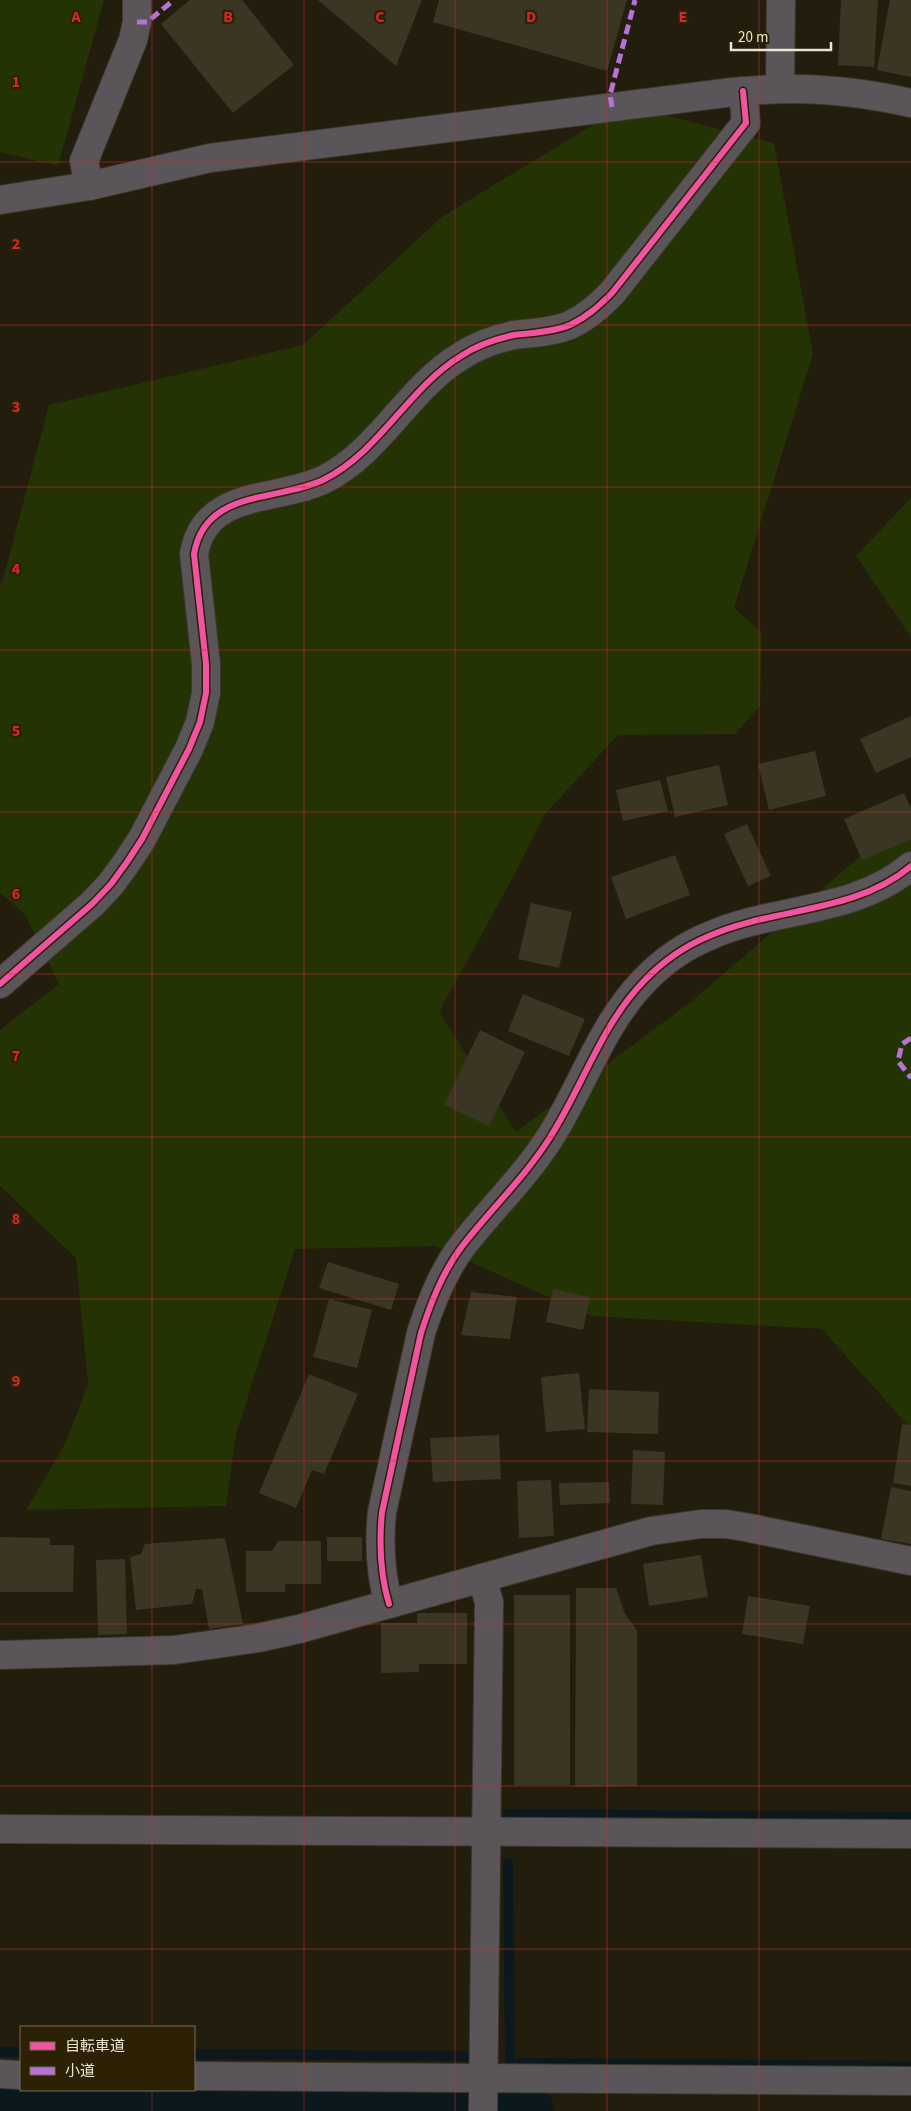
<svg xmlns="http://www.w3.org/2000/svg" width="911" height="2111" font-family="'Source Sans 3','Noto Sans JP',sans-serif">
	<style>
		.green { fill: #233304 }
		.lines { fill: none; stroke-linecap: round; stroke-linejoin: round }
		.stream { stroke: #0b181d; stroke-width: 10 }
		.river { stroke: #0b181d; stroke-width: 60 }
		.building { fill: #3b3524 }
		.minor-casing { stroke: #3d382b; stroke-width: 30 }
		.minor { stroke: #5a5559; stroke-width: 28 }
		.quiet { stroke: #b673d3; stroke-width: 5; stroke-dasharray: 10 5; stroke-linecap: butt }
		.cycleway-casing { stroke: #2c2105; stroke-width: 9 }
		.cycleway { stroke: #f153a3; stroke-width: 6 }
		.grid { fill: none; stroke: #d62828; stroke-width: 1; stroke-opacity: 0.55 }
		.grid-label { font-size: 16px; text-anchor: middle; font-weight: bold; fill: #d62828; stroke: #2c2105; stroke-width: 4.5; stroke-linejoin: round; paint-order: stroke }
	</style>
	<rect width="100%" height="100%" fill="#231d0e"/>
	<!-- green -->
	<g class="green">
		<polygon points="0,0 104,0 58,166 0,152"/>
		<polygon points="657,113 774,143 813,354 734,608 762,633 760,706 735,734 618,735 545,814 511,881 439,1012 516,1132 692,1001 902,820 911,805 911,1429 822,1329 591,1316 435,1246 295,1249 236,1434 226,1506 26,1510 66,1442 88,1384 76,1258 0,1186 0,1030 59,984 24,913 0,893 0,583 2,583 49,405 303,345 443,216 596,123"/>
		<polygon points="911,498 911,637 856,556"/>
	</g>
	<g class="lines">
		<!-- stream -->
		<g class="stream">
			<polyline points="508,1817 508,1814 911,1817"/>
			<polyline points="508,1863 510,2059"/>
			<polyline points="0,2052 21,2052"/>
			<polyline points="194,2054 469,2056"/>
			<polyline points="520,2063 911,2066"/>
			<polyline points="510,2088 511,2111"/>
		</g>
		<!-- river -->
		<polyline class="river" points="0,2107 524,2111"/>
	</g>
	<!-- building -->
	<g class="building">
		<polygon points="190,0 242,0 294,65 233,113 161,24"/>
		<polygon points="318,0 422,0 396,66"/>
		<polygon points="439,0 627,0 607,71 433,22"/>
		<polygon points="841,0 878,0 874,67 838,65"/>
		<polygon points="890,0 911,0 911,77 877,70"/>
		<polygon points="911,716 911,757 876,773 860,739"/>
		<polygon points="815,751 826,796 769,810 758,764"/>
		<polygon points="719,765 728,805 675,817 666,777"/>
		<polygon points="660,780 668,811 623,821 616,790"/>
		<polygon points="904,793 911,809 911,839 862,860 844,819"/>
		<polygon points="747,824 771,876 748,886 724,834"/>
		<polygon points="675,855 690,895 626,919 611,877"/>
		<polygon points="531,903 572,912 559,968 518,959"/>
		<polygon points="523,994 585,1019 569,1056 508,1031"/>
		<polygon points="480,1030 525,1052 489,1126 444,1105"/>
		<polygon points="328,1262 399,1284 391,1310 319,1288"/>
		<polygon points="553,1289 590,1297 583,1330 546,1322"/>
		<polygon points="471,1292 517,1297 510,1339 461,1335"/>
		<polygon points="329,1299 372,1310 357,1368 313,1357"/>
		<polygon points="579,1373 585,1429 546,1432 541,1377"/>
		<polygon points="309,1374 358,1394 324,1474 312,1470 296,1508 259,1493"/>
		<polygon points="589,1389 659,1392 658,1434 587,1432"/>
		<polygon points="902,1424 911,1425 911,1486 893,1483"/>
		<polygon points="499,1435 501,1479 433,1482 430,1438"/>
		<polygon points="633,1450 665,1452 663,1505 631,1504"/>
		<polygon points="551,1480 554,1536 519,1538 517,1481"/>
		<polygon points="609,1482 610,1503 560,1505 559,1483"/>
		<polygon points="891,1487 911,1491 911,1544 881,1539"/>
		<polygon points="0,1537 50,1538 50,1545 74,1545 73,1592 0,1592"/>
		<rect x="327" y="1537" width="35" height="24"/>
		<polygon points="225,1538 243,1624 209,1629 202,1589 196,1589 192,1604 136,1610 130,1557 141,1554 145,1544"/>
		<polygon points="278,1541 321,1541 321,1584 285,1584 285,1592 246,1592 246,1551 272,1551"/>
		<polygon points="701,1555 708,1597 649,1606 643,1564"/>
		<polygon points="125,1559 127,1634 98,1635 96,1560"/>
		<polygon points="576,1588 616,1588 625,1614 637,1630 637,1786 575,1787"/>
		<rect x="514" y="1595" width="56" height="190"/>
		<polygon points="748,1596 810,1606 803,1644 742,1634"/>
		<polygon points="417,1613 467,1613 467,1664 419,1664 419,1672 381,1673 381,1623 417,1623"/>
	</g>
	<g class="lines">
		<defs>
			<g id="minor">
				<polyline points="780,88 781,0"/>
				<polyline points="89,186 84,161 133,40 137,22 137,0"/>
				<path d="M0,200L89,186L210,158L733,92C797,86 849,89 911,103"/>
				<path d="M0,984L92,904L111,884L127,862L142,839L189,749L200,722L206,693V664L194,554C205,489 276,502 323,480C380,452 408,388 461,356C476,346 496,339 514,335C532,333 553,332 570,325C587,317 599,306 612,293L746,123L743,91"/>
				<polyline points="482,1578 489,1602 483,2111"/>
				<path d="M389,1604C380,1574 379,1543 382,1512L421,1333C431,1302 443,1271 463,1245C491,1209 524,1178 549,1139C582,1088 601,1025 644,981C662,962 685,946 709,936C774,907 854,914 911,866"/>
				<polyline points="0,1655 174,1650 258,1638 299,1629 651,1531 701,1524 726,1524 750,1528 911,1561"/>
				<polyline points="0,1829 911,1834"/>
				<polyline points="0,2074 21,2075"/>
				<polyline points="194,2076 911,2081"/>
			</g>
		</defs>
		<!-- minor casing -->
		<use href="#minor" class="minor-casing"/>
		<!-- minor -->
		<use href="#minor" class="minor"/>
		<!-- quiet -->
		<g class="quiet">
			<polyline points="137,22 147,22 174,0"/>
			<polyline points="612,107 610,95 635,0"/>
			<polyline points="911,1038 902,1044 898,1061 911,1078"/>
		</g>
		<defs>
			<g id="cycleway">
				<path d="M0,984L92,904L111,884L127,862L142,839L189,749L200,722L206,693V664L194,554C205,489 276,502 323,480C380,452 408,388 461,356C476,346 496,339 514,335C532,333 553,332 570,325C587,317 599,306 612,293L746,123L743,91"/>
				<path d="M389,1604C380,1574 379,1543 382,1512L421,1333C431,1302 443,1271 463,1245C491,1209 524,1178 549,1139C582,1088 601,1025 644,981C662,962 685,946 709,936C774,907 854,914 911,866"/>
			</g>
		</defs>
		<!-- cycleway casing -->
		<use href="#cycleway" class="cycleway-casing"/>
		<!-- cycleway -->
		<use href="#cycleway" class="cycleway"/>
	</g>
	<!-- grid -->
	<path class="grid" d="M152,0V2027M304,0V2111M455,0V2111M607,0V2111M759,0V2111M0,162H911M0,325H911M0,487H911M0,650H911M0,812H911M0,974H911M0,1137H911M0,1299H911M0,1461H911M0,1624H911M0,1786H911M0,1949H911M152,2090V2111"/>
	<g class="grid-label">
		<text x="76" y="22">A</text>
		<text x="228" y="22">B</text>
		<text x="380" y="22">C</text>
		<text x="531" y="22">D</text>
		<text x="683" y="22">E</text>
		<text x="16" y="87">1</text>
		<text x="16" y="249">2</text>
		<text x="16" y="412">3</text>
		<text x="16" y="574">4</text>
		<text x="16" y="736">5</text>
		<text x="16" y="899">6</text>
		<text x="16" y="1061">7</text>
		<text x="16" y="1224">8</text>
		<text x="16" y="1386">9</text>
	</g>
	<!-- legend -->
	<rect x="20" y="2026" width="175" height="65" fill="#2c2105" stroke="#786f58"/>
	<rect x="30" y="2042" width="25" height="8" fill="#f153a3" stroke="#786f58"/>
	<text x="65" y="2051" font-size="15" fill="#ebe4d4">自転車道</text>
	<rect x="30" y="2067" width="25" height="8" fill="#b673d3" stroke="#786f58"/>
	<text x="65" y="2076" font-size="15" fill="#ebe4d4">小道</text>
	<!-- scale -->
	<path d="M731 42v8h100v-8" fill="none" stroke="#ebe4d4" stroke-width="2.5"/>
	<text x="738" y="42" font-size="15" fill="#ebe4d4" stroke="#2c2105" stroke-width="4" paint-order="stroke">20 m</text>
</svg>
